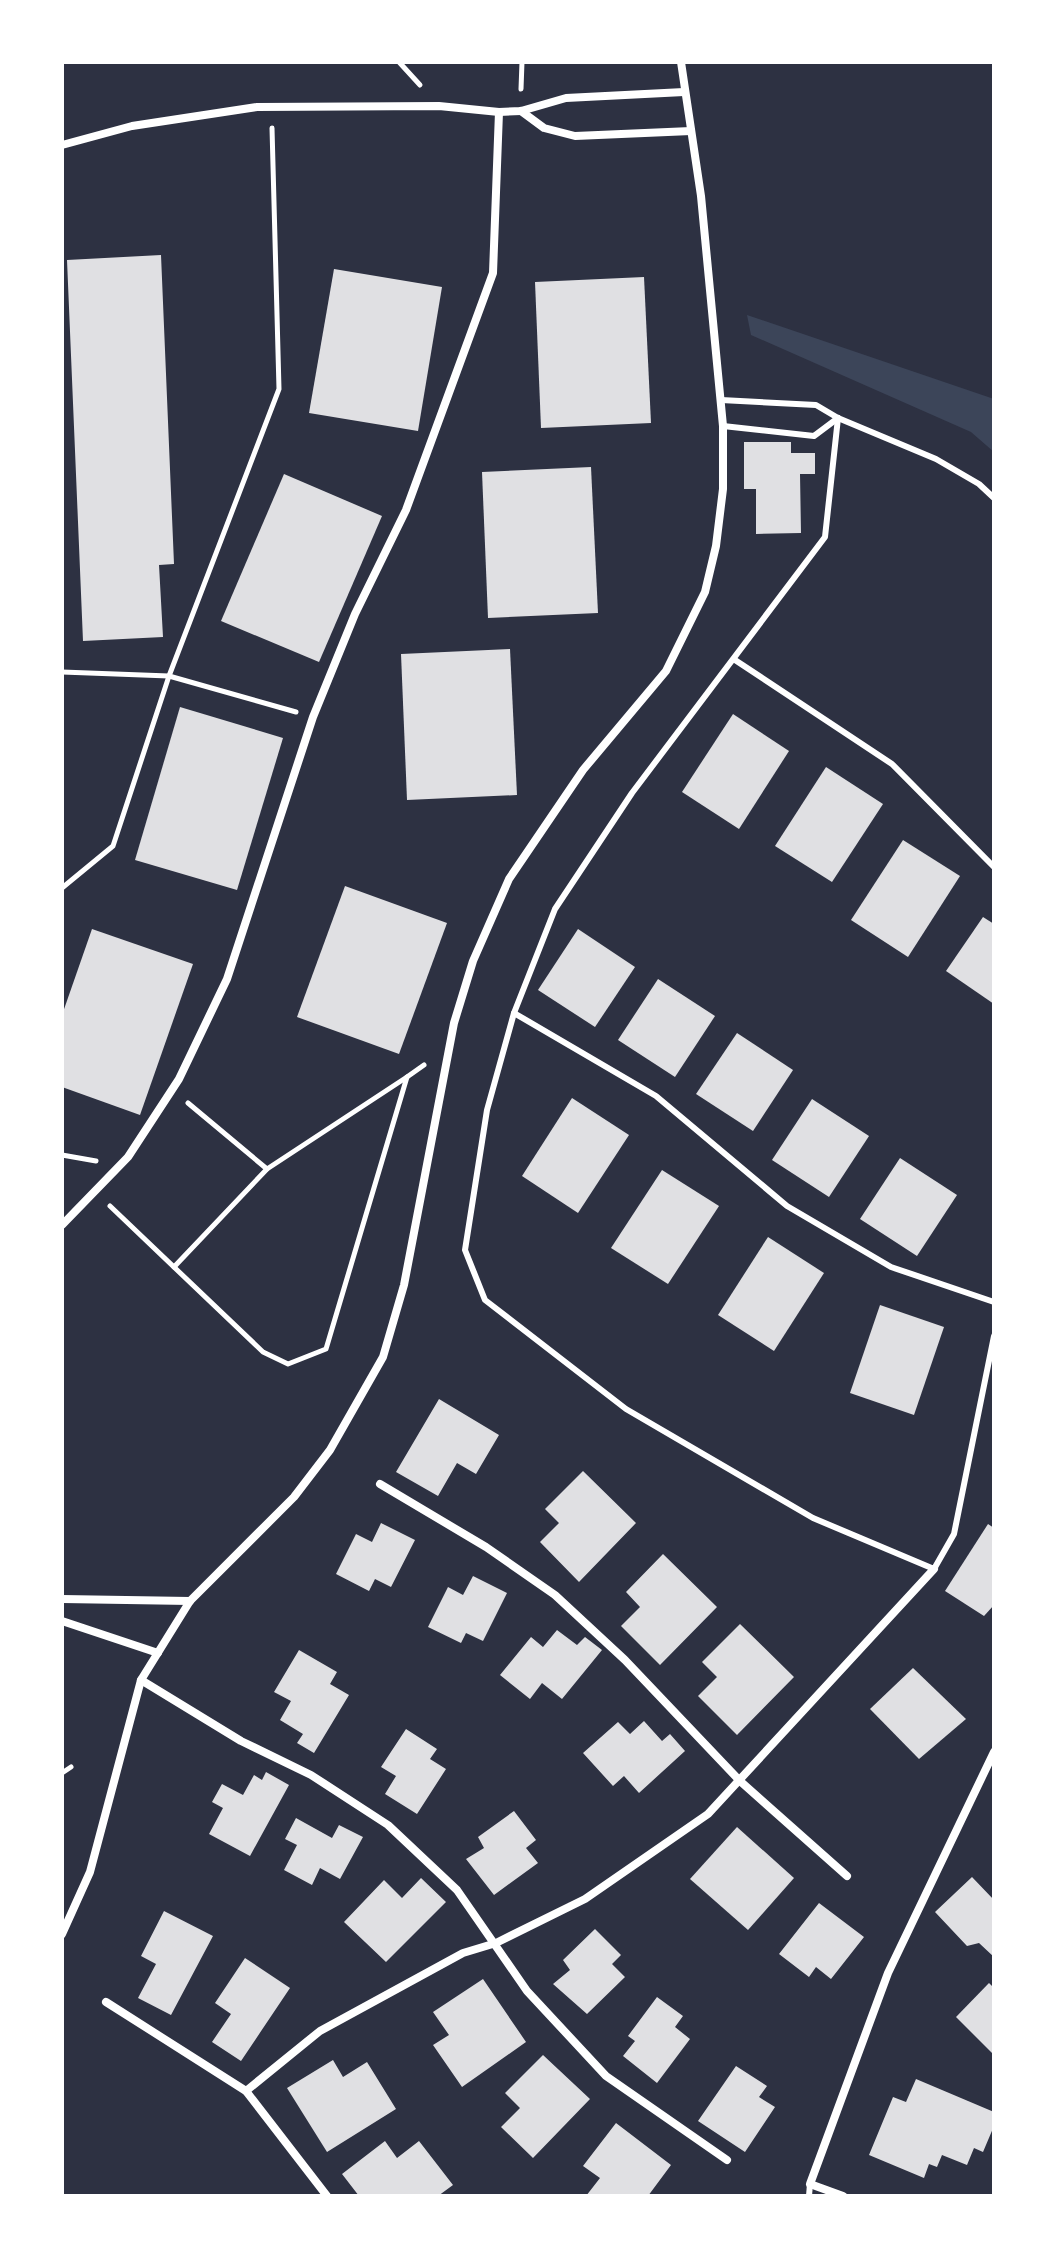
<svg xmlns="http://www.w3.org/2000/svg" width="1056" height="2258" font-family="Mulish,sans-serif">
	<style>
		.green { fill: #3c4559 }
		.building { fill: #e0e0e3 }
		.lines { fill: none; stroke-linecap: round; stroke-linejoin: round }
		.path { stroke: #fff; stroke-width: 5 }
		.service { stroke: #fff; stroke-width: 6 }
		.minor { stroke: #fff; stroke-width: 8 }
	</style>
	<rect width="100%" height="100%" fill="#2d3142"/>
	<!-- green -->
	<polygon class="green" points="747,315 994,399 994,452 971,432 751,335"/>
	<!-- building -->
	<g class="building">
		<polygon points="161,255 174,564 159,565 163,637 83,641 67,260"/>
		<polygon points="334,269 442,287 418,431 309,413"/>
		<polygon points="644,277 651,423 541,428 535,282"/>
		<polygon points="744,442 791,442 791,453 815,453 815,474 800,474 801,533 756,534 756,489 744,489"/>
		<polygon points="591,467 598,613 488,618 482,472"/>
		<polygon points="284,474 382,516 319,662 221,621"/>
		<polygon points="510,649 517,795 407,800 401,654"/>
		<polygon points="180,707 283,738 237,890 135,860"/>
		<polygon points="733,714 789,751 739,829 682,792"/>
		<polygon points="826,767 883,804 832,882 775,846"/>
		<polygon points="903,840 960,876 908,957 851,920"/>
		<polygon points="345,886 447,923 399,1054 297,1017"/>
		<polygon points="983,917 994,924 994,1004 946,971"/>
		<polygon points="92,929 193,964 140,1115 62,1087 62,1015"/>
		<polygon points="578,929 635,967 595,1027 538,990"/>
		<polygon points="658,979 715,1016 675,1077 618,1040"/>
		<polygon points="737,1033 793,1070 753,1131 696,1094"/>
		<polygon points="572,1098 629,1135 578,1213 522,1176"/>
		<polygon points="812,1099 869,1136 829,1197 772,1160"/>
		<polygon points="900,1158 957,1195 917,1256 860,1219"/>
		<polygon points="662,1170 719,1206 668,1284 611,1248"/>
		<polygon points="768,1237 824,1273 774,1351 718,1315"/>
		<polygon points="880,1305 944,1327 914,1415 850,1393"/>
		<polygon points="439,1399 499,1435 476,1474 457,1463 438,1496 396,1472"/>
		<polygon points="583,1471 636,1523 579,1582 540,1542 559,1523 545,1509"/>
		<polygon points="381,1523 415,1540 391,1587 375,1579 369,1591 336,1574 356,1534 372,1542"/>
		<polygon points="988,1524 994,1528 994,1605 984,1616 945,1591"/>
		<polygon points="663,1554 717,1607 660,1665 621,1626 640,1607 626,1592"/>
		<polygon points="473,1576 507,1593 483,1641 466,1633 461,1643 428,1627 448,1587 463,1595"/>
		<polygon points="740,1624 794,1677 737,1735 698,1696 717,1677 702,1662"/>
		<polygon points="557,1630 577,1645 585,1637 602,1650 562,1699 542,1683 530,1699 500,1675 531,1637 543,1647"/>
		<polygon points="299,1650 337,1672 330,1684 349,1695 314,1753 297,1743 303,1734 280,1720 291,1701 274,1692"/>
		<polygon points="913,1668 966,1719 919,1759 870,1709"/>
		<polygon points="644,1721 662,1741 670,1734 685,1751 639,1793 624,1776 613,1786 583,1753 618,1722 630,1734"/>
		<polygon points="406,1729 437,1749 430,1759 446,1769 417,1814 385,1794 396,1776 381,1767"/>
		<polygon points="266,1772 289,1785 250,1856 209,1834 223,1808 212,1802 222,1784 243,1795 254,1775 262,1780"/>
		<polygon points="514,1811 536,1840 526,1848 538,1863 494,1895 466,1859 484,1848 478,1837"/>
		<polygon points="296,1818 332,1838 339,1825 363,1837 340,1879 320,1868 312,1885 284,1870 297,1845 285,1839"/>
		<polygon points="737,1827 794,1878 748,1930 690,1879"/>
		<polygon points="972,1877 994,1900 994,1957 979,1943 967,1946 935,1912"/>
		<polygon points="421,1878 446,1902 386,1962 344,1922 384,1880 402,1898"/>
		<polygon points="819,1903 864,1937 831,1979 816,1967 809,1977 779,1954"/>
		<polygon points="164,1911 213,1936 171,2015 138,1998 156,1964 141,1956"/>
		<polygon points="595,1929 621,1955 612,1964 625,1977 587,2014 553,1984 570,1970 563,1960"/>
		<polygon points="245,1958 290,1988 241,2061 212,2042 231,2014 215,2003"/>
		<polygon points="483,1979 526,2042 462,2087 433,2045 449,2035 433,2012"/>
		<polygon points="989,1983 994,1988 994,2055 956,2017"/>
		<polygon points="657,1997 683,2016 675,2027 690,2039 657,2083 623,2056 635,2041 628,2036"/>
		<polygon points="543,2055 590,2099 533,2158 501,2127 520,2108 505,2093"/>
		<polygon points="333,2060 343,2077 367,2062 396,2109 327,2152 287,2088"/>
		<polygon points="736,2066 767,2086 759,2097 775,2107 745,2152 698,2121"/>
		<polygon points="916,2079 994,2112 994,2126 983,2152 974,2148 967,2165 942,2155 937,2167 929,2164 924,2178 869,2155 893,2097 906,2102"/>
		<polygon points="616,2123 671,2165 648,2196 586,2196 600,2178 583,2166"/>
		<polygon points="385,2141 397,2158 419,2141 453,2185 438,2196 359,2196 342,2174"/>
	</g>
	<g class="lines">
		<!-- path -->
		<g class="path">
			<polyline points="399,62 420,85"/>
			<polyline points="521,89 522,62"/>
			<polyline points="62,672 169,676 296,712"/>
			<polyline points="62,888 113,846 169,676 279,389 272,128"/>
			<polyline points="188,1103 267,1169"/>
			<polyline points="62,1155 96,1161"/>
			<polyline points="110,1206 263,1352 288,1364 326,1349 407,1077 424,1065"/>
			<polyline points="174,1267 267,1169 407,1077"/>
			<polyline points="62,1773 71,1767"/>
		</g>
		<!-- service -->
		<g class="service">
			<polyline points="721,400 816,405 838,418 936,459 979,484 994,498"/>
			<polyline points="838,418 825,537 632,793 555,909 514,1013 487,1110 465,1250 485,1300 626,1409 813,1518 934,1569 954,1534 994,1336"/>
			<polyline points="723,426 814,436 838,418"/>
			<polyline points="735,660 892,764 994,867"/>
			<polyline points="514,1013 656,1096 787,1206 891,1267 994,1302"/>
			<polyline points="809,2196 810,2184"/>
		</g>
		<!-- minor -->
		<g class="minor">
			<polyline points="521,111 544,128 575,136 691,131"/>
			<polyline points="62,145 132,126 257,107 439,106 499,112 521,111 566,98 684,92"/>
			<polyline points="62,1225 128,1157 179,1079 227,979 313,717 355,614 406,510 493,273 499,112"/>
			<polyline points="380,1484 486,1547 555,1595 625,1660 740,1781 847,1876"/>
			<polyline points="62,1599 190,1601"/>
			<polyline points="62,1621 158,1653"/>
			<polyline points="141,1680 241,1741 311,1775 388,1825 457,1890 527,1991 606,2076 727,2160"/>
			<polyline points="62,1934 90,1872 141,1680 190,1601 294,1497 330,1450 383,1357 404,1285 454,1023 473,961 509,879 583,770 666,671 705,592 716,546 723,489 723,426 701,196 681,62"/>
			<polyline points="106,2002 246,2091 327,2196"/>
			<polyline points="246,2091 320,2031 463,1953 496,1943 585,1899 708,1814 934,1569"/>
			<polyline points="843,2196 810,2184 888,1973 994,1752"/>
		</g>
	</g>
	<!-- border -->
	<rect width="1056" height="2258" fill="none" stroke="#ffffff" stroke-width="128"/>
</svg>
